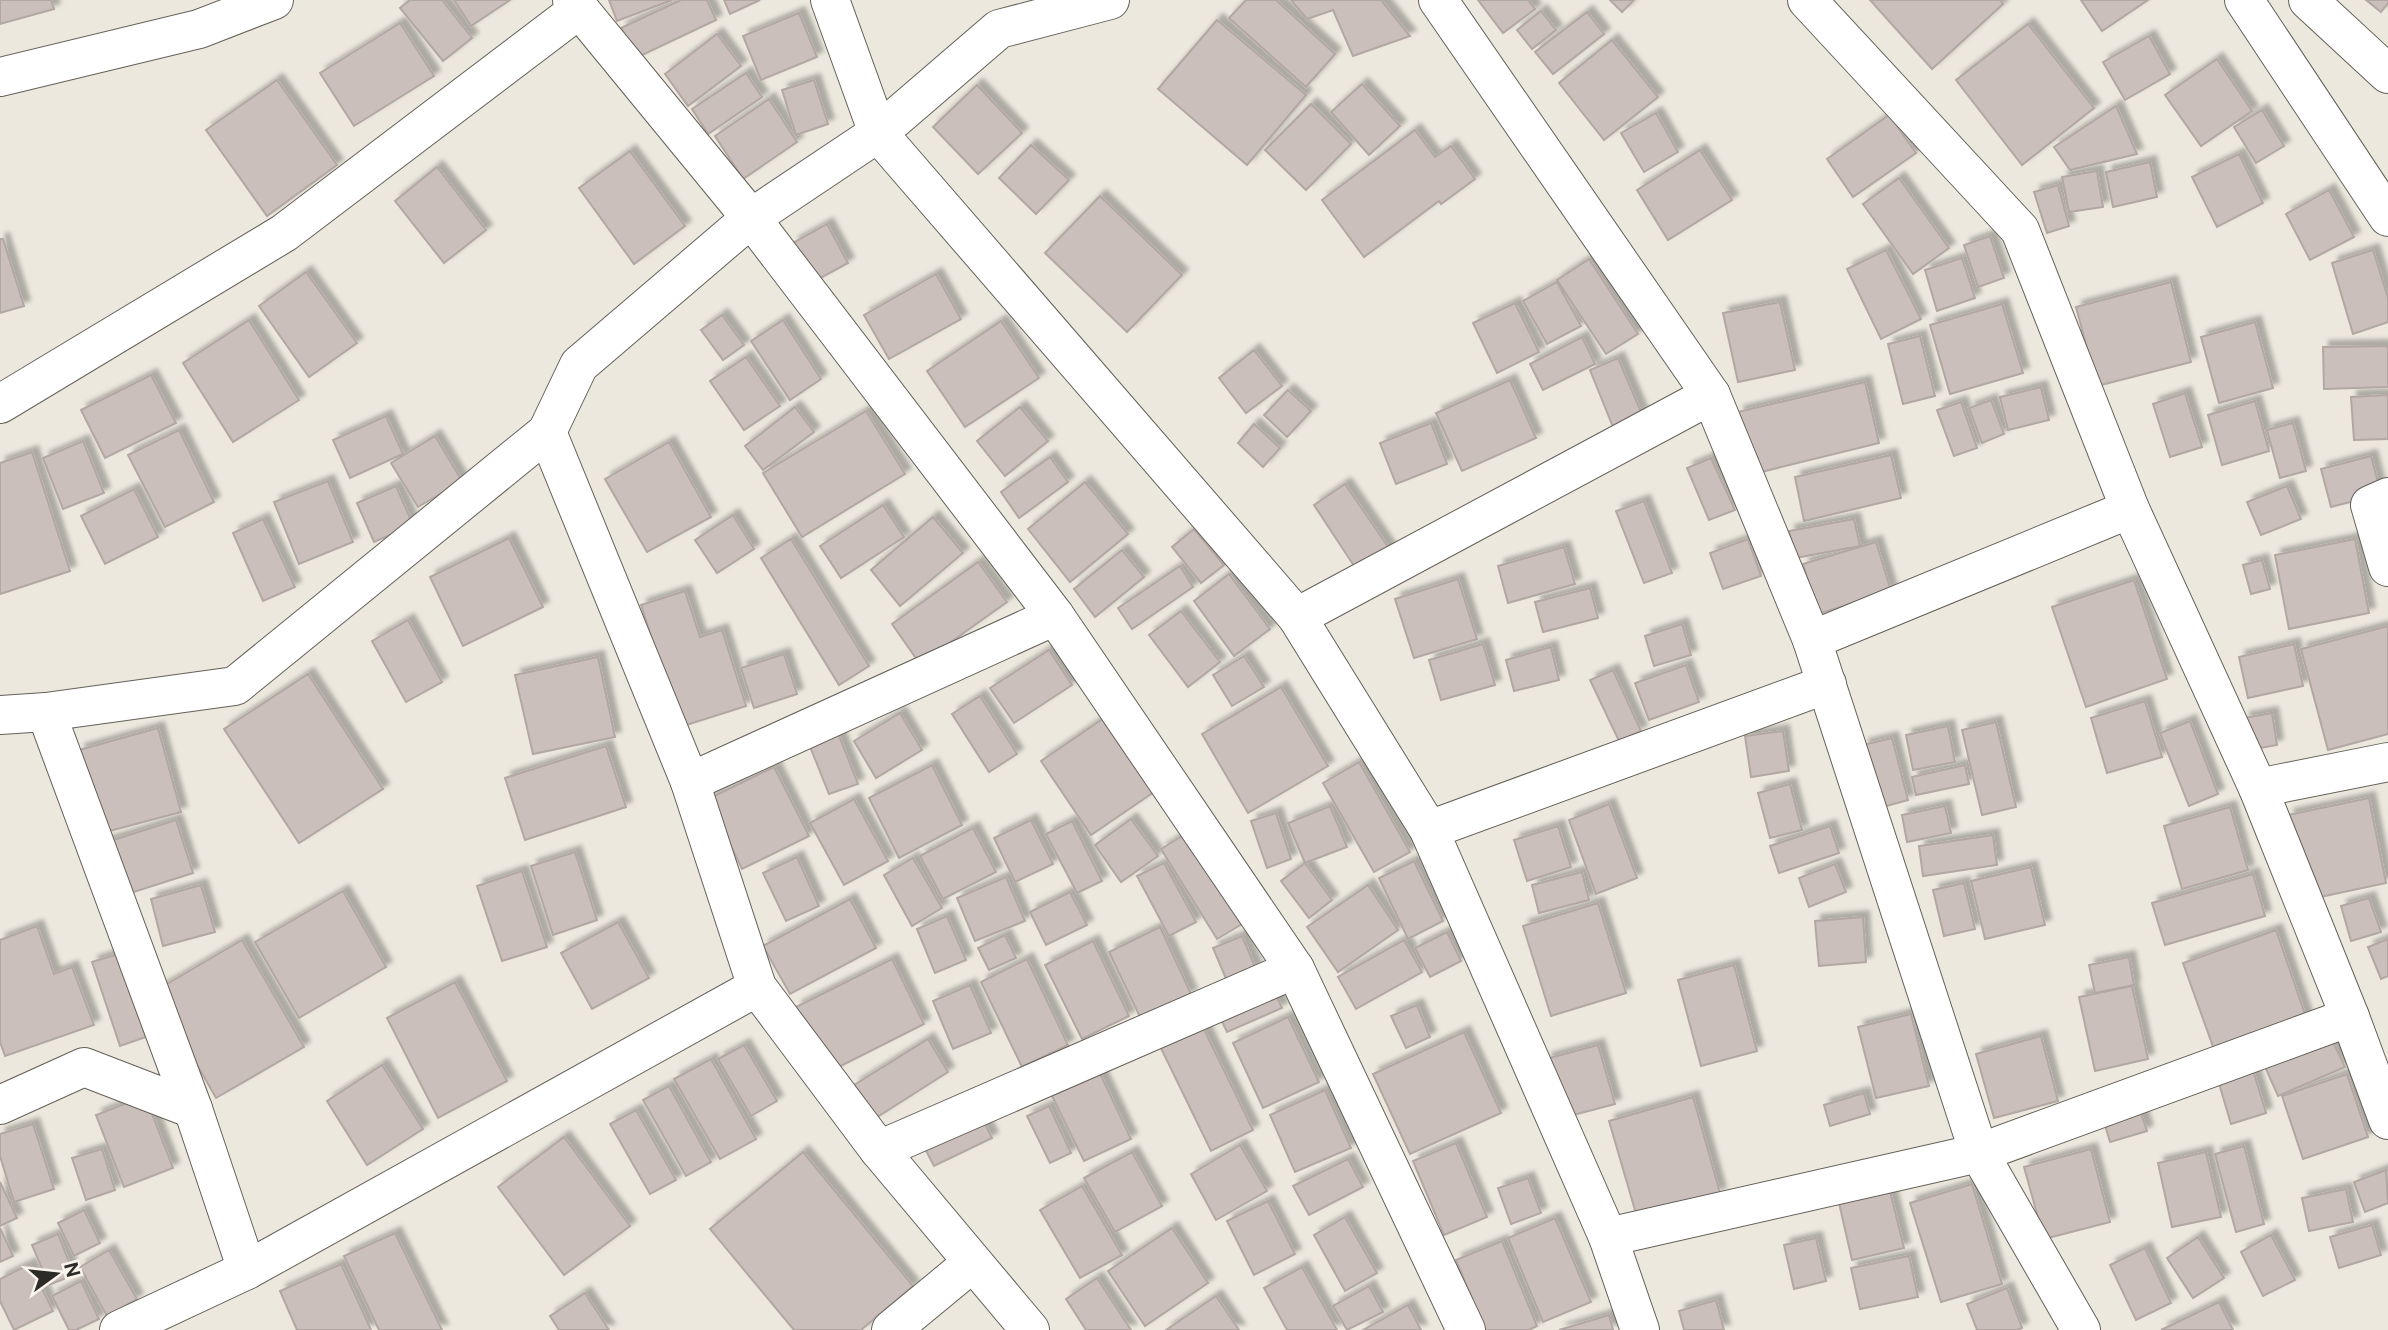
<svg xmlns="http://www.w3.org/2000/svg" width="2388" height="1330" font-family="'Public Sans',sans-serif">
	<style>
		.building { fill: #cabfbb; stroke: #b2a7a3; stroke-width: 2; filter: url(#shadow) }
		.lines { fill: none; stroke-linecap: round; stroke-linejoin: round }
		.minor-casing { stroke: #656159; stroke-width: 40 }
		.minor { stroke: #fff; stroke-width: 38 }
	</style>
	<defs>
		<filter id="shadow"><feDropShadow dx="6" dy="-6" stdDeviation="2" flood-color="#0004"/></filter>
	</defs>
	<rect width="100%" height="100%" fill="#ece8de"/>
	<!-- building -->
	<g class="building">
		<polygon points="0,0 51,0 54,9 0,24"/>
		<polygon points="410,0 442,0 472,38 443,61 400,8"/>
		<polygon points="454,0 510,0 471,26"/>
		<polygon points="609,0 672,0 617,21"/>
		<polygon points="681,0 707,0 716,20 636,58 621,28"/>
		<polygon points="724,0 760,0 730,14"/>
		<polygon points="1246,0 1276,0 1335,54 1306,87 1229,18"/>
		<polygon points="1291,0 1381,0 1410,36 1353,56 1333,10 1307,19"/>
		<polygon points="1478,0 1528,0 1535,9 1503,33"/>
		<polygon points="1610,0 1634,0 1622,12"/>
		<polygon points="1870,0 2000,0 2003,4 1932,69"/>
		<polygon points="2081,0 2148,0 2102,31"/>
		<polygon points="2366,0 2388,0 2388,3 2381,12"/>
		<polygon points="1541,11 1556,30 1532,49 1517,30"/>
		<polygon points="1587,12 1604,34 1553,74 1535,52"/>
		<polygon points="799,13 817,57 761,80 743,36"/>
		<polygon points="1217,20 1306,95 1247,165 1158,89"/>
		<polygon points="400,23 434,76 354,126 320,73"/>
		<polygon points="2028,24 2094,108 2022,165 1956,80"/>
		<polygon points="717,34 741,66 688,106 665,74"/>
		<polygon points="2149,36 2170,74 2125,100 2103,62"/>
		<polygon points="1612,40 1658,97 1604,140 1559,83"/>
		<polygon points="2217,59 2252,111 2201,146 2165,95"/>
		<polygon points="746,73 762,97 708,134 692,109"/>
		<polygon points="277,80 337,165 267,216 206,130"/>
		<polygon points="814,80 828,124 796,135 782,90"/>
		<polygon points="1362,84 1400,126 1369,155 1331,112"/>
		<polygon points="977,85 1022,133 978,174 933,127"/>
		<polygon points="769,99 797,142 743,179 715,136"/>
		<polygon points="1311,104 1351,144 1306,190 1265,150"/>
		<polygon points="2116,106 2137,154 2070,170 2054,147"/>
		<polygon points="2262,110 2284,146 2256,163 2234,127"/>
		<polygon points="1656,113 1678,152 1644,172 1621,133"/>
		<polygon points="1889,115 1916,153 1853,197 1827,159"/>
		<polygon points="1415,130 1435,157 1451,146 1475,179 1441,204 1439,201 1364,257 1322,200"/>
		<polygon points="1031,145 1069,180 1036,214 999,178"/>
		<polygon points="1700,150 1732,200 1668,240 1637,190"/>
		<polygon points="630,151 685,226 634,264 579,188"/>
		<polygon points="2239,154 2263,203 2217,227 2192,177"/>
		<polygon points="2150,162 2157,197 2113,207 2106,172"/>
		<polygon points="437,167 486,230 444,263 395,201"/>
		<polygon points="2097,171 2103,207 2069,212 2062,177"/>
		<polygon points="1899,178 1949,248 1913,274 1863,204"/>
		<polygon points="2058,185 2069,226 2047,233 2034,192"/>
		<polygon points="2329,190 2354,237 2310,260 2286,214"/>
		<polygon points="1100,196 1182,275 1127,332 1045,253"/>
		<polygon points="827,224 848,263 815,281 793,243"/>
		<polygon points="1990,236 2004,278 1978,287 1964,245"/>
		<polygon points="0,239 3,239 24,306 0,313"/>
		<polygon points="1886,250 1921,319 1881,339 1847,269"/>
		<polygon points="2373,250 2388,298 2388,322 2353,334 2332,263"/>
		<polygon points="1962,258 1975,298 1937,311 1925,270"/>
		<polygon points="1589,259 1638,334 1606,354 1557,280"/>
		<polygon points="306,272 357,343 309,377 259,306"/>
		<polygon points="936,274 961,319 889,359 864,315"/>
		<polygon points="1557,282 1581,326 1547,344 1523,301"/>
		<polygon points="2171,282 2191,362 2097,386 2076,307"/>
		<polygon points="1780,302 1795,370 1738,382 1723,313"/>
		<polygon points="1515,303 1539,352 1497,373 1473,323"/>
		<polygon points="2002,304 2023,373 1950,394 1930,325"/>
		<polygon points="722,315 744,345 723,360 701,330"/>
		<polygon points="249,320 299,400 233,442 183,363"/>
		<polygon points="783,320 821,379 790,400 751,341"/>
		<polygon points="1001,321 1039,378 965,427 927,371"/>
		<polygon points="2255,322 2273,388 2219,403 2201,337"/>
		<polygon points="1920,336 1935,396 1903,404 1888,344"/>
		<polygon points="1582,337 1595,364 1543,390 1530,364"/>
		<polygon points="2388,346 2388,387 2324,389 2323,347"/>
		<polygon points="1254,350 1282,386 1246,413 1219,378"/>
		<polygon points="746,357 780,406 744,430 710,381"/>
		<polygon points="1618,358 1644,419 1615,432 1590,370"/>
		<polygon points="151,375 176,423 105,458 81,410"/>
		<polygon points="1510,380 1536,438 1462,471 1436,413"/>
		<polygon points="1865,382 1879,443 1753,474 1738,412"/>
		<polygon points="2041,387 2049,420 2008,430 2000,397"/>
		<polygon points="1288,390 1311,411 1287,437 1264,415"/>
		<polygon points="2185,393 2202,447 2170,457 2153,404"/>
		<polygon points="2388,395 2388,439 2354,440 2351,397"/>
		<polygon points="1991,400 2004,434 1982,443 1969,408"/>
		<polygon points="2255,401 2269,451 2222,465 2208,415"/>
		<polygon points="1961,402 1977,448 1954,456 1937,410"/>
		<polygon points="795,407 814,432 763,470 745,446"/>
		<polygon points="1020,407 1048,441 1005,476 977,441"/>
		<polygon points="866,411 905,474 802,537 763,473"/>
		<polygon points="386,416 403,454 350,478 333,440"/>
		<polygon points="1431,423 1447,464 1396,484 1380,443"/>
		<polygon points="2293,423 2306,471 2280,478 2267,430"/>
		<polygon points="1254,424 1280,448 1263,467 1238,443"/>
		<polygon points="179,430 214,502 165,527 128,455"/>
		<polygon points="435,436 462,481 418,507 391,463"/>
		<polygon points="83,441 104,493 63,509 43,458"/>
		<polygon points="669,442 711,517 647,552 605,479"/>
		<polygon points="32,452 70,571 0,594 0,463"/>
		<polygon points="1891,455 1901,498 1804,521 1795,477"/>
		<polygon points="2371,456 2381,494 2331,507 2321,469"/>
		<polygon points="1050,457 1068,482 1019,518 1001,492"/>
		<polygon points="1711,458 1735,510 1709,520 1687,468"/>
		<polygon points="328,481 353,542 299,564 274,502"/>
		<polygon points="1085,482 1128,534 1070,582 1028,529"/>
		<polygon points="1345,484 1391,551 1358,572 1314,505"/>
		<polygon points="396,486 413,525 374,542 357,503"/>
		<polygon points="2287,486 2301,519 2261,535 2247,502"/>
		<polygon points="134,489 158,537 105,564 81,516"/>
		<polygon points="1644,501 1672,573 1644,583 1616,511"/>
		<polygon points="883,505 904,537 841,578 820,546"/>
		<polygon points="733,515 754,549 717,573 695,540"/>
		<polygon points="933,517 963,553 900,606 871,570"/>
		<polygon points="263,519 295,587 263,601 233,533"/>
		<polygon points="1854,519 1860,546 1795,558 1789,531"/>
		<polygon points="1194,529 1224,565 1201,583 1172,547"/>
		<polygon points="509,538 543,607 463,646 430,577"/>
		<polygon points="791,539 869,666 839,685 761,558"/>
		<polygon points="1748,539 1761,576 1723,589 1710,553"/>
		<polygon points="2355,539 2369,613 2289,629 2275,555"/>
		<polygon points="1876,542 1891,591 1818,614 1803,564"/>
		<polygon points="1564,547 1575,584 1508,603 1498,566"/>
		<polygon points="1122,550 1144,577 1095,617 1074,589"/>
		<polygon points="2262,560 2270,589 2251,594 2243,565"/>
		<polygon points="978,562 1007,602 920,664 892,624"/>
		<polygon points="1180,566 1193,587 1132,629 1118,608"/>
		<polygon points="1229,574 1270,629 1234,656 1194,601"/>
		<polygon points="1458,579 1477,639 1414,658 1395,599"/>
		<polygon points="2134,580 2167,679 2086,707 2052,607"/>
		<polygon points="1590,588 1598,618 1543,632 1535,602"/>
		<polygon points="685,591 700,637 722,630 746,706 680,727 641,605"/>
		<polygon points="1181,611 1220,662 1188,687 1149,635"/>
		<polygon points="408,620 442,682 406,702 372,641"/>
		<polygon points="1682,624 1691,655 1654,666 1645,636"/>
		<polygon points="2388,626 2388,734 2328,750 2301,649"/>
		<polygon points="1483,644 1495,685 1441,700 1429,660"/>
		<polygon points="2294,644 2303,686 2248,698 2239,657"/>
		<polygon points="1551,647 1559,680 1514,691 1506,660"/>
		<polygon points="1049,650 1072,685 1014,723 990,688"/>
		<polygon points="784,654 797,694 754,708 741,668"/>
		<polygon points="1244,656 1264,687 1232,706 1213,675"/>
		<polygon points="598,657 615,737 533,754 515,675"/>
		<polygon points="1686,665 1699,702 1649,720 1635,683"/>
		<polygon points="1613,670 1641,731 1619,741 1590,680"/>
		<polygon points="308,674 383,789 299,843 224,729"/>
		<polygon points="1281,687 1328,766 1248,813 1202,734"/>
		<polygon points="980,696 1017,754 989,772 952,714"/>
		<polygon points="2145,701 2162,757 2107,773 2091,718"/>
		<polygon points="900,713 922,750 876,778 854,741"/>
		<polygon points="2272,713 2277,745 2249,750 2244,718"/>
		<polygon points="1104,718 1154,792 1091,835 1041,761"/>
		<polygon points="2190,721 2218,794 2189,806 2160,733"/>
		<polygon points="1996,722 2016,807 1982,815 1962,730"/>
		<polygon points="1948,726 1955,762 1913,770 1906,735"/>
		<polygon points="158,728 181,812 102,833 79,750"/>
		<polygon points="1783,731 1789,771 1751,777 1745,736"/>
		<polygon points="838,733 858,784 829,794 809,744"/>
		<polygon points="1892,738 1908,800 1879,808 1863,745"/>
		<polygon points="606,746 626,807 525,840 505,778"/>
		<polygon points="1359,762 1410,852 1374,872 1323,783"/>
		<polygon points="932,765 962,825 899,858 869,798"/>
		<polygon points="1965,765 1969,784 1916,795 1912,777"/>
		<polygon points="774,767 809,836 742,869 708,799"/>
		<polygon points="1790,784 1802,830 1770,838 1758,793"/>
		<polygon points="2369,798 2386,883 2306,900 2288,815"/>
		<polygon points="854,799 888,861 844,885 810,823"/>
		<polygon points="1609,804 1637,878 1596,894 1569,820"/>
		<polygon points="1330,806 1347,847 1305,863 1288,823"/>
		<polygon points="1945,806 1951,833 1907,842 1902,815"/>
		<polygon points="2230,807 2248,870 2182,889 2164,826"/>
		<polygon points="1276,813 1291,859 1267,868 1251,821"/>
		<polygon points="1131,819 1158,856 1121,882 1095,845"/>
		<polygon points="176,820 193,873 121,896 104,843"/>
		<polygon points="1031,820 1053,864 1015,882 994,838"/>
		<polygon points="1072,821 1102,881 1077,893 1046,834"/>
		<polygon points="1558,826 1571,867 1527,881 1514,840"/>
		<polygon points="1830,826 1839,853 1779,873 1770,846"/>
		<polygon points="973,828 996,872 943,899 920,856"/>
		<polygon points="1190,831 1247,921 1217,939 1161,849"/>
		<polygon points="1993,835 1997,865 1923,876 1919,846"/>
		<polygon points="575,852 597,920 553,935 531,866"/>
		<polygon points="797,857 819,906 786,921 763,873"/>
		<polygon points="913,858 942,908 912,926 884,875"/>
		<polygon points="1414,861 1443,921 1408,939 1379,878"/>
		<polygon points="1164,863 1196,922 1169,936 1137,876"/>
		<polygon points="1305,863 1332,900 1309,918 1281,881"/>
		<polygon points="1835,864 1846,892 1809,907 1799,878"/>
		<polygon points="2031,867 2045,925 1985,939 1971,881"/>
		<polygon points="522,871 547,947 502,961 477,886"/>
		<polygon points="1582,872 1589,900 1539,913 1532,885"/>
		<polygon points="2253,874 2265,916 2165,945 2152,903"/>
		<polygon points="1006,877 1025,921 975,941 957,898"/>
		<polygon points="1964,883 1975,929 1944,936 1933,890"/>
		<polygon points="201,885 215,932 163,946 151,899"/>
		<polygon points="1368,885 1398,930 1338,972 1307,927"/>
		<polygon points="343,891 386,967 299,1018 255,942"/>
		<polygon points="1070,892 1087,925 1046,945 1030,912"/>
		<polygon points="2369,898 2381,932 2351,941 2341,906"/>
		<polygon points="850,899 876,948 790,994 763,946"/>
		<polygon points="1598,903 1626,993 1551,1016 1523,926"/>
		<polygon points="947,916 966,960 935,973 917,929"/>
		<polygon points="1863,917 1866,962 1819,966 1815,921"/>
		<polygon points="618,922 649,978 592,1009 561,953"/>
		<polygon points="37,926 54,974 72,967 94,1025 5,1056 0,1042 0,940"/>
		<polygon points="1160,927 1191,994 1141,1019 1109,952"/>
		<polygon points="2276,930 2308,1023 2216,1055 2183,963"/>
		<polygon points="1447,932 1461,961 1430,977 1415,948"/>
		<polygon points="1005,935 1016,958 989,970 978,948"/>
		<polygon points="1242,936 1256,969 1227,981 1213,948"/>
		<polygon points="2388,939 2388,976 2381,979 2368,947"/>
		<polygon points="242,940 304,1047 216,1098 155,991"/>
		<polygon points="1404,940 1422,972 1356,1009 1338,977"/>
		<polygon points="1093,941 1129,1016 1082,1039 1045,965"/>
		<polygon points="118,954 146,1037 120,1046 92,962"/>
		<polygon points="2129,957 2134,985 2095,993 2089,965"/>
		<polygon points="892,959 924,1024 829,1072 796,1007"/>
		<polygon points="1027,959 1068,1045 1022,1067 981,982"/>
		<polygon points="1734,965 1757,1051 1701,1066 1678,980"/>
		<polygon points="455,982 507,1081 438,1118 387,1018"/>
		<polygon points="970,985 991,1033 953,1049 933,1001"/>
		<polygon points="2132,986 2148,1059 2095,1071 2079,997"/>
		<polygon points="1274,990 1282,1008 1227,1032 1219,1015"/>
		<polygon points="1417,1005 1430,1037 1406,1048 1391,1016"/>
		<polygon points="1911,1014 1929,1086 1876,1098 1858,1027"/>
		<polygon points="1198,1017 1253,1130 1211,1151 1156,1038"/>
		<polygon points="1288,1017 1319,1082 1263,1108 1233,1043"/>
		<polygon points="2328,1031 2345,1067 2278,1096 2262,1060"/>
		<polygon points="1464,1032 1501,1113 1410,1154 1373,1074"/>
		<polygon points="2041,1036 2058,1101 1994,1118 1976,1054"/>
		<polygon points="928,1039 948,1072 874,1119 854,1085"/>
		<polygon points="744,1045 777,1101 751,1116 718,1059"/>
		<polygon points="1598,1045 1615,1104 1562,1118 1546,1059"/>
		<polygon points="711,1059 756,1139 720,1159 674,1079"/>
		<polygon points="2250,1060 2266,1113 2231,1124 2215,1070"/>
		<polygon points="1095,1063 1131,1139 1084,1161 1047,1086"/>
		<polygon points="382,1065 423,1129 367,1165 327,1101"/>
		<polygon points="2347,1074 2368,1137 2303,1159 2282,1096"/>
		<polygon points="669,1086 711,1162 686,1176 643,1100"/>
		<polygon points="1325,1090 1351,1148 1295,1172 1270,1115"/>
		<polygon points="1864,1093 1870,1114 1830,1126 1824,1105"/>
		<polygon points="145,1096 173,1168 124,1187 96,1115"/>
		<polygon points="1693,1097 1720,1193 1637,1217 1609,1121"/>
		<polygon points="2138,1104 2147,1131 2110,1142 2102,1115"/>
		<polygon points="1049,1106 1071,1153 1050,1163 1027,1116"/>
		<polygon points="636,1110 676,1180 650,1194 610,1124"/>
		<polygon points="979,1112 992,1138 934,1166 921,1141"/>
		<polygon points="33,1124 54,1189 14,1202 0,1156 0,1134"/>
		<polygon points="564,1137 630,1226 564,1275 498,1187"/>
		<polygon points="1456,1143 1487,1217 1444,1235 1413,1161"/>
		<polygon points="1240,1145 1267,1191 1216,1220 1191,1174"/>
		<polygon points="2244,1146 2264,1224 2236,1232 2215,1154"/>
		<polygon points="102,1149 115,1190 86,1200 72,1158"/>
		<polygon points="2091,1149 2110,1222 2044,1239 2024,1167"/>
		<polygon points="803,1152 913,1286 861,1330 794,1330 710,1229"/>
		<polygon points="1132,1152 1162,1206 1115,1232 1084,1178"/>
		<polygon points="2206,1152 2221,1217 2172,1227 2158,1163"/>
		<polygon points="1348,1159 1363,1187 1309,1215 1293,1186"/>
		<polygon points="2386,1170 2388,1203 2365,1212 2354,1182"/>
		<polygon points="1528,1178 1541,1213 1511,1224 1498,1188"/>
		<polygon points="0,1182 17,1218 0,1226"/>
		<polygon points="1972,1184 2002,1284 1941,1302 1910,1203"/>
		<polygon points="1082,1186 1122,1255 1080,1278 1040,1210"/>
		<polygon points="2346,1189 2353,1222 2309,1231 2302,1198"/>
		<polygon points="1890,1191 1904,1248 1852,1260 1839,1203"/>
		<polygon points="1268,1201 1295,1254 1254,1275 1227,1221"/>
		<polygon points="84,1210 100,1243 74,1256 58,1223"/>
		<polygon points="1345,1217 1377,1273 1345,1291 1314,1235"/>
		<polygon points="1555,1218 1591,1302 1543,1322 1508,1238"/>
		<polygon points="2372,1225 2381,1255 2339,1268 2330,1237"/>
		<polygon points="0,1228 13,1256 0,1262"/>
		<polygon points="1172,1228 1208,1283 1145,1326 1108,1271"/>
		<polygon points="395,1233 442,1330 379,1330 344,1256"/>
		<polygon points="58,1234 74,1275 49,1285 32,1245"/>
		<polygon points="2271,1235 2295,1280 2263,1296 2241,1252"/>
		<polygon points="2198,1237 2224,1278 2193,1298 2167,1258"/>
		<polygon points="1816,1238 1826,1281 1794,1289 1784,1245"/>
		<polygon points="1502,1241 1537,1326 1529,1330 1485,1330 1456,1260"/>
		<polygon points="2145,1248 2171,1303 2136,1320 2110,1265"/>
		<polygon points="109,1250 137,1299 107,1316 80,1267"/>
		<polygon points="1909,1256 1918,1297 1860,1309 1851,1268"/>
		<polygon points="30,1264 53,1311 14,1330 0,1301 0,1279"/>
		<polygon points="341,1264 371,1330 297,1330 280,1291"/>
		<polygon points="1302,1267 1337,1330 1287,1330 1264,1288"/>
		<polygon points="1097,1278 1131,1330 1086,1330 1066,1299"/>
		<polygon points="81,1281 99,1319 76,1330 69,1330 52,1296"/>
		<polygon points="1369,1286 1383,1312 1347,1330 1333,1306"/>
		<polygon points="2007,1288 2022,1328 2017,1330 1977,1330 1967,1304"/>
		<polygon points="585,1293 609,1330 559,1330 550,1316"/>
		<polygon points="1216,1296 1239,1330 1166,1330"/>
		<polygon points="1716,1300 1724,1330 1684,1330 1679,1311"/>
		<polygon points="2219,1302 2233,1330 2161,1330"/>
		<polygon points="1408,1305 1421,1330 1363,1330"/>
		<polygon points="1609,1315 1613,1330 1559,1330"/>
	</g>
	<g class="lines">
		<defs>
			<g id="minor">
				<polyline points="572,0 751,218 1055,616 1295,969 1466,1330"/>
				<polyline points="830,0 878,133 1297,617 1429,830 1608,1237 1640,1330"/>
				<polyline points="1438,0 1711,395 1812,640 1979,1153 2081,1330"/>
				<polyline points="1807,0 2020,230 2130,509 2258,788 2350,1017 2388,1120"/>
				<polyline points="2244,0 2388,217"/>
				<polyline points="2308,0 2388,74"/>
				<polyline points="0,77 199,29 274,0"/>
				<polyline points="0,404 284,233 578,10"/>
				<polyline points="547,432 690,782 757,987 879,1150 1030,1330"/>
				<polyline points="2388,497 2370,505 2388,567"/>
				<polyline points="1297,617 1711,395"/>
				<polyline points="1812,640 2130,509"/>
				<polyline points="46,712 193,1109 247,1270"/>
				<polyline points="0,715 46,712 235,686 547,432 579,365 751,218 878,133 999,29 1110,0"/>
				<polyline points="690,782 1055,616"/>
				<polyline points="2258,788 2388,762"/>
				<polyline points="1429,830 1827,684"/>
				<polyline points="0,1105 84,1067 193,1109"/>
				<polyline points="879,1150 1295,969"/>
				<polyline points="1608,1237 1979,1153 2350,1017"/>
				<polyline points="119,1330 247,1270 757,987"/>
				<polyline points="891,1330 972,1263"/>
			</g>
		</defs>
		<!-- minor casing -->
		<use href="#minor" class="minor-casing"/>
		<!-- minor -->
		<use href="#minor" class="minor"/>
	</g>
	<!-- north arrow -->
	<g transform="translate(56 1274) rotate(75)" stroke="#faf5ec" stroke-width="5" paint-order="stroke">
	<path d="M0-5L12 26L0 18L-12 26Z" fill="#2c2b27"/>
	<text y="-10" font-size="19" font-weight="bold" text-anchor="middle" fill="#2c2b27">N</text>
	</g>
</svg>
